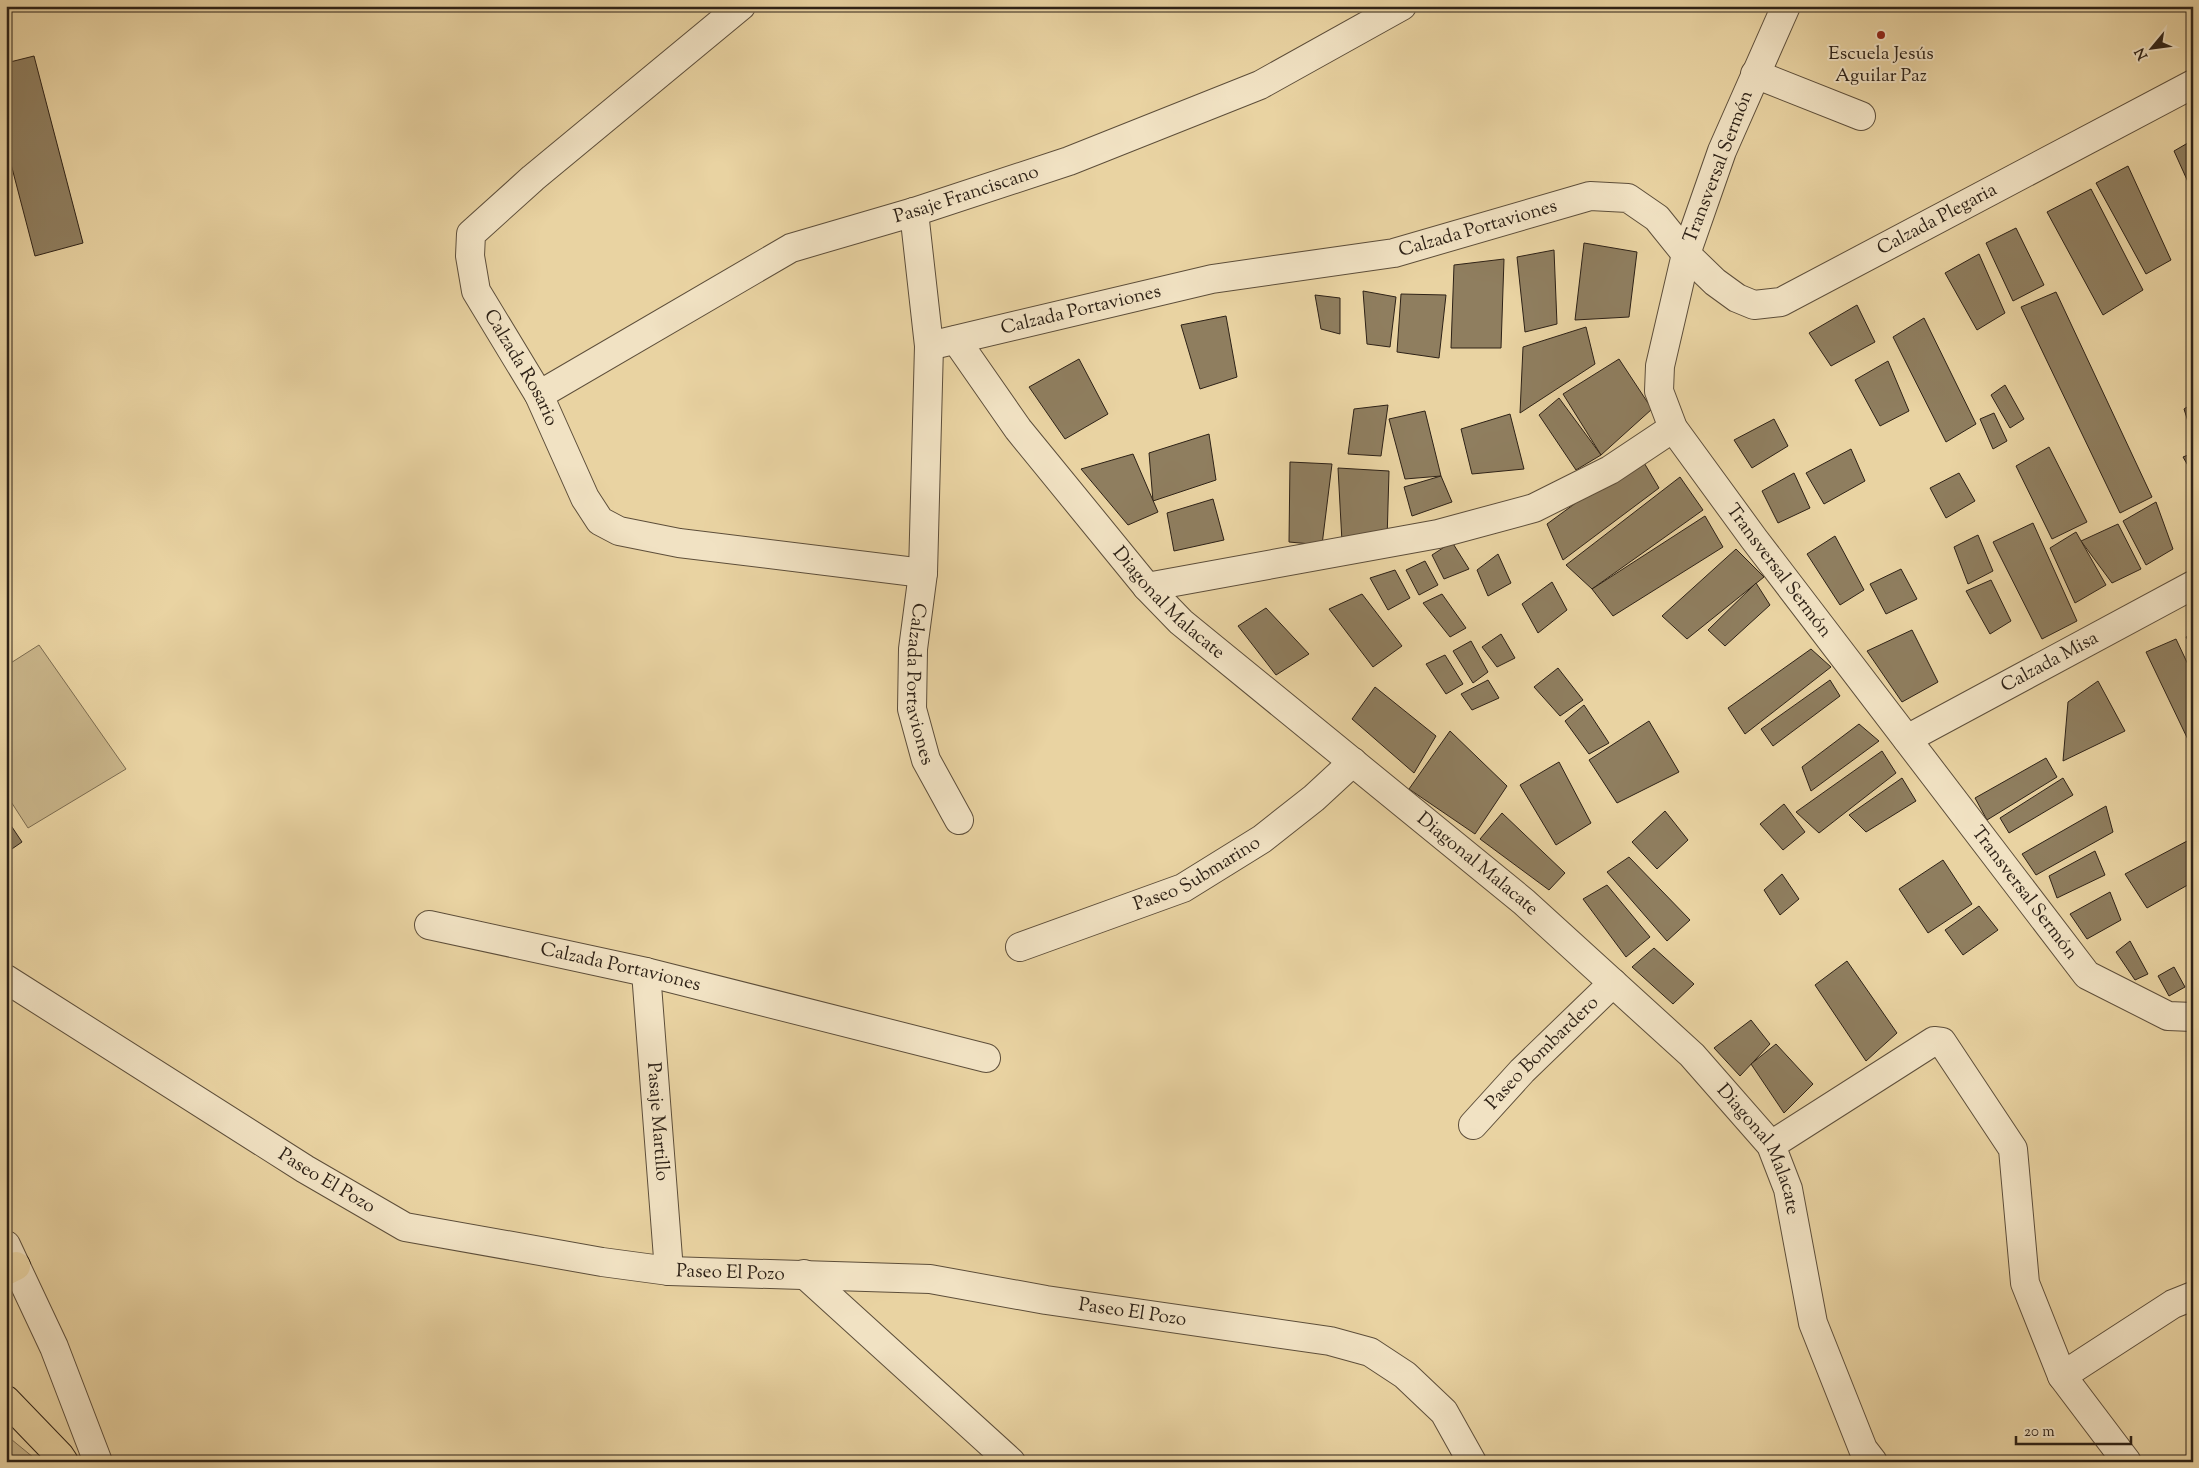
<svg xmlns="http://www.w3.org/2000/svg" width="2199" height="1468" font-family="'Sorts Mill Goudy',serif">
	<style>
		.green { fill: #c9b58a; stroke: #7c6c50 }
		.building { fill: #8f7e5f; stroke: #2e2217 }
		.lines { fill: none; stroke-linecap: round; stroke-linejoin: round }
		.minor-casing { stroke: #5d4e3a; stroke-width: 30 }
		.highway-casing { stroke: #2e2217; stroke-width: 30 }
		.minor { stroke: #f1e2c3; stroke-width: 28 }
		.highway { stroke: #e9d3a2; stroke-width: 28 }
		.poi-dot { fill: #8f2418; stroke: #f1e2c3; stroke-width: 2 }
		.labels { text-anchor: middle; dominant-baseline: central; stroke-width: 4; stroke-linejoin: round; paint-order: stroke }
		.poi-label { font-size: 19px; fill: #2e2217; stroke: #f1e2c3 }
		.street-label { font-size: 19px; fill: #2e2217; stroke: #f1e2c3 }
	</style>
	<rect width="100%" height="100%" fill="#e9d3a2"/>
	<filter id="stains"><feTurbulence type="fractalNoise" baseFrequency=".004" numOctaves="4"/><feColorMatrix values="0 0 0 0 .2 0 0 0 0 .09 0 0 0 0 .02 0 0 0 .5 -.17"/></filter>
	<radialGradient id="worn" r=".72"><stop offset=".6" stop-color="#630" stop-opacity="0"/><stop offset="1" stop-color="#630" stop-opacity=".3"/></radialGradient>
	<!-- green -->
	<g class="green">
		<polygon points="39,645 126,769 28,828 6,794 6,666"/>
		<polygon points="6,1435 39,1462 6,1462"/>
	</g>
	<!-- building -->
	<g class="building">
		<polygon points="34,56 83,243 35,256 6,145 6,63"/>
		<polygon points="2193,140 2193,193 2174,151"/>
		<polygon points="6,145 10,159 6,161"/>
		<polygon points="2128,166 2171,260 2146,274 2096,183"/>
		<polygon points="2091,189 2143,290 2103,315 2047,212"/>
		<polygon points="2016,228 2044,285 2013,301 1986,243"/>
		<polygon points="1584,243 1637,252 1629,317 1575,320"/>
		<polygon points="1554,250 1557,324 1525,332 1517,257"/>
		<polygon points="1979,254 2005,313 1977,330 1945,273"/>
		<polygon points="1504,259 1501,348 1451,348 1454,265"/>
		<polygon points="1363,291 1396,297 1390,347 1367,344"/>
		<polygon points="2056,292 2152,497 2120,513 2021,307"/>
		<polygon points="1401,294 1446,295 1439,358 1397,352"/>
		<polygon points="1315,295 1340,298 1340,334 1321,329"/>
		<polygon points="1857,305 1875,342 1831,366 1809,333"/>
		<polygon points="1226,316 1237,377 1200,389 1181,325"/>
		<polygon points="1924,318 1976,424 1946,442 1893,337"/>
		<polygon points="1586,327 1595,364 1520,413 1523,347"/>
		<polygon points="1079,359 1108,414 1065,439 1029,387"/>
		<polygon points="1619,359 1652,409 1601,455 1563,394"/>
		<polygon points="1888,361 1909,411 1880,426 1855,380"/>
		<polygon points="2005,385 2024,419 2010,428 1991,395"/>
		<polygon points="1559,398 1601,455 1576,470 1539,415"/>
		<polygon points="2193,403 2193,437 2184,409"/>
		<polygon points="1388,405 1381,456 1348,454 1354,409"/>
		<polygon points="1425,411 1441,476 1405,479 1389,419"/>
		<polygon points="1994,413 2007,441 1993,449 1980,419"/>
		<polygon points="1510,414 1524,469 1472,474 1461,429"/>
		<polygon points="1774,419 1788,446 1752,468 1734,440"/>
		<polygon points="1209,434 1216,480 1153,501 1149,453"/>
		<polygon points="2049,447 2087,522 2052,539 2016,466"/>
		<polygon points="1851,449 1865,481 1824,504 1806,473"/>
		<polygon points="2193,453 2193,474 2183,457"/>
		<polygon points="1133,454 1158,512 1128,525 1081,469"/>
		<polygon points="1640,456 1659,488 1563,560 1547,524"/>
		<polygon points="1290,462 1332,464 1322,545 1289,542"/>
		<polygon points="1338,468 1389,471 1387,541 1342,542"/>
		<polygon points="1794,473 1810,508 1778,523 1762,491"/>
		<polygon points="1959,473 1975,501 1946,518 1930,488"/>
		<polygon points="1441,476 1452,502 1412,516 1404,487"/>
		<polygon points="1680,477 1703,510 1592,589 1566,565"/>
		<polygon points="1213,499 1224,540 1174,551 1167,513"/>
		<polygon points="2156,502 2173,549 2146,565 2123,521"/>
		<polygon points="1705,516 1723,547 1613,616 1592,589"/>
		<polygon points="2033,523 2077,621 2042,639 1993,542"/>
		<polygon points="2118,524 2141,569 2112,583 2081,541"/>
		<polygon points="2076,532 2106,585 2075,603 2050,548"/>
		<polygon points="1978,535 1993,571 1968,584 1954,547"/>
		<polygon points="1835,536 1864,590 1840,605 1807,554"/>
		<polygon points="1452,542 1469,569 1444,579 1432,555"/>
		<polygon points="1736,549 1764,577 1687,639 1662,616"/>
		<polygon points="1498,554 1511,583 1488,596 1477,570"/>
		<polygon points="1425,561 1438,585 1419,595 1406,570"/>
		<polygon points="1901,569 1917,599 1886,614 1870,584"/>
		<polygon points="1395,570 1410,598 1388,610 1370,578"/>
		<polygon points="1991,580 2011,621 1990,634 1966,591"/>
		<polygon points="1552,582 1567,610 1538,633 1522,604"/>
		<polygon points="1756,583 1770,605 1725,646 1708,630"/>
		<polygon points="1362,594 1402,646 1373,667 1329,609"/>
		<polygon points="1442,594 1466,628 1450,637 1423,603"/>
		<polygon points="1266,608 1309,654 1276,675 1238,626"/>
		<polygon points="1912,630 1938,682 1902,702 1867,651"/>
		<polygon points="2193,633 2193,648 2186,637"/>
		<polygon points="1501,634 1515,658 1497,667 1482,647"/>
		<polygon points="2176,639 2193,675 2193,750 2146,652"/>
		<polygon points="1471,641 1488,672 1473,683 1453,651"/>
		<polygon points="1811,649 1831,667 1745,734 1728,708"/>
		<polygon points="1445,655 1463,684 1446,694 1426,664"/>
		<polygon points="1558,668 1583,700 1560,716 1534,687"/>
		<polygon points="1488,680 1499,698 1472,710 1461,694"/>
		<polygon points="1830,680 1840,696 1773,746 1761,729"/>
		<polygon points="2098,681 2125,731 2063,761 2068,702"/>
		<polygon points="1375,687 1436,736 1414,773 1352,719"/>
		<polygon points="1584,705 1609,743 1589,754 1565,721"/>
		<polygon points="1649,721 1679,772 1617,803 1589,760"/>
		<polygon points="1859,724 1879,741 1811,791 1802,767"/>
		<polygon points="1450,731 1507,786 1475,834 1409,789"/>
		<polygon points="1882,751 1896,773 1819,833 1796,812"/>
		<polygon points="2046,758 2057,777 1987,820 1975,798"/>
		<polygon points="1559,762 1591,823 1556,845 1520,785"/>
		<polygon points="1902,778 1916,801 1866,832 1849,815"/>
		<polygon points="2063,778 2073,795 2009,833 2000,818"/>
		<polygon points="1784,804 1805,832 1783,850 1760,824"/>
		<polygon points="2106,806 2113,832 2036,875 2022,854"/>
		<polygon points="1665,811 1688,840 1657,869 1632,842"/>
		<polygon points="1502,813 1565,873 1549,890 1480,839"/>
		<polygon points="6,818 22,842 6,853"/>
		<polygon points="2189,840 2193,851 2193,882 2147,908 2125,874"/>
		<polygon points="2095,851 2105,875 2057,898 2049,876"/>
		<polygon points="1629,857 1690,920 1667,941 1607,872"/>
		<polygon points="1943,860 1972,904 1928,933 1899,889"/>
		<polygon points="1782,874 1799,899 1780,915 1764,890"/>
		<polygon points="1607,885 1650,937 1626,957 1583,899"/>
		<polygon points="2110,892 2121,920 2087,939 2070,914"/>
		<polygon points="1979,906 1998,930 1963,955 1945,930"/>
		<polygon points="2130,941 2148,974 2135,980 2116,952"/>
		<polygon points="1654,948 1694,984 1673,1004 1632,967"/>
		<polygon points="1847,961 1897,1033 1866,1061 1815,985"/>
		<polygon points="2174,967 2185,987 2169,996 2158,976"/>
		<polygon points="1751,1020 1770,1044 1740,1076 1714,1048"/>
		<polygon points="1776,1044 1813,1084 1784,1113 1751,1064"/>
	</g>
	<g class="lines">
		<defs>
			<g id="minor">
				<path id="s1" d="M741,6L533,178L471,234L470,256L476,291L539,395L585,498L600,521L619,531L679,543L923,573"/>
				<path id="s2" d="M1786,6L1722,151L1686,254L1660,366L1659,391L1673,428L1754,539L2087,975L2168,1016L2193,1017"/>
				<polyline points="1755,74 1861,116"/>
				<path id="s3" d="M914,212L929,346L923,573L913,649L912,709L926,760L959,820"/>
				<path id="s4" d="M956,340L1018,429L1147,587L1181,622L1524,902L1692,1055L1771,1145L1788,1189L1813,1323L1863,1449L1873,1462"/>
				<path id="s5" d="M929,346L1212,279L1394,253L1590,196L1628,198L1657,218L1686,254L1715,282L1737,298L1754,305L1781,302L2193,84"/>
				<path id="s6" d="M539,395L791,248L914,212L1069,161L1260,85L1402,6"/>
				<polyline points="1147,587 1438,534 1534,508 1610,470 1673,428"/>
				<path id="s7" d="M1907,739L2193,585"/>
				<path id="s8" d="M429,925L646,972L986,1058"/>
				<path id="s9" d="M1020,947L1183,888L1262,839L1314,798L1353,762"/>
				<path id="s10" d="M646,972L669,1271"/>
				<path id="s11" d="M6,979L305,1169L405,1227L602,1262L669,1271L930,1279L1046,1300L1330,1341L1370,1352L1405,1375L1444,1412L1472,1462"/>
				<path id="s12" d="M1473,1125L1522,1071L1613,983"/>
				<polyline points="1771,1145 1934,1041 1942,1042 2013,1149 2025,1283 2062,1376 2127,1462"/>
				<polyline points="6,1245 54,1347 98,1462"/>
				<polyline points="804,1274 1011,1462"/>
				<polyline points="2062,1376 2173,1304 2193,1296"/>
			</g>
			<g id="highway">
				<polyline points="6,1271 16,1266"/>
				<polyline points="6,1400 60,1456 64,1462"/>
			</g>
		</defs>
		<!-- minor casing -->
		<use href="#minor" class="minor-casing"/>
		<!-- highway casing -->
		<use href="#highway" class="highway-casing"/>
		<!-- minor -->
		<use href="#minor" class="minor"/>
		<!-- highway -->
		<use href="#highway" class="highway"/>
	</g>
	<!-- markers -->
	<circle class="poi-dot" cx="1881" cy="35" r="5"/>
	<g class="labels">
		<!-- poi labels -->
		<g class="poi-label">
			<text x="1881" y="54">Escuela Jesús<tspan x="1881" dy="22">Aguilar Paz</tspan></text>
		</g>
		<!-- street labels -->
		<g class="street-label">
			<text transform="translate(1719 167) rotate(-69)">Transversal Sermón</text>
			<text stroke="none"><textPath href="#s6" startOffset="475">Pasaje Franciscano</textPath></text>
			<text stroke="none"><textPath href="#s5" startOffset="1088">Calzada Plegaria</textPath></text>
			<text stroke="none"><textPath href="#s5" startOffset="562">Calzada Portaviones</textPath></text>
			<text stroke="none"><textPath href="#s5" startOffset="156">Calzada Portaviones</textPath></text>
			<text stroke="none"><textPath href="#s1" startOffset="500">Calzada Rosario</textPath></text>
			<text stroke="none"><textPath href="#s2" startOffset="625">Transversal Sermón</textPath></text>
			<text stroke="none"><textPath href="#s4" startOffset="339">Diagonal Malacate</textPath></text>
			<text stroke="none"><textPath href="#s7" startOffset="162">Calzada Misa</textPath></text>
			<text stroke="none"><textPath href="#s3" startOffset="474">Calzada Portaviones</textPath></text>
			<text stroke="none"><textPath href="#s4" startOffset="744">Diagonal Malacate</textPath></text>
			<text stroke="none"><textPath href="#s9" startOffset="192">Paseo Submarino</textPath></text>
			<text stroke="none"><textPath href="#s2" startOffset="1030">Transversal Sermón</textPath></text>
			<text stroke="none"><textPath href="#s8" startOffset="196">Calzada Portaviones</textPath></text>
			<text stroke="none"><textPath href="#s12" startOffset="100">Paseo Bombardero</textPath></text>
			<text stroke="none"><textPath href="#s10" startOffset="150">Pasaje Martillo</textPath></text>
			<text stroke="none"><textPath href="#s4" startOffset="1149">Diagonal Malacate</textPath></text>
			<text stroke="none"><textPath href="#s11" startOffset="379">Paseo El Pozo</textPath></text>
			<text stroke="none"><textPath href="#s11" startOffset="799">Paseo El Pozo</textPath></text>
			<text stroke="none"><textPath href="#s11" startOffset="1204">Paseo El Pozo</textPath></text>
		</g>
	</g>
	<!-- margin -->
	<rect width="2199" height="1468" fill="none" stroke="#e9d3a2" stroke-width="25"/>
	<rect x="8" y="8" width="2184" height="1453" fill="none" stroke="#2e2217" stroke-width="2.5"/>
	<rect x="12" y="12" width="2174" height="1443" fill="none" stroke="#2e2217"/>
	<!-- north arrow -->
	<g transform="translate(2152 48) rotate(241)" stroke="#f1e2c3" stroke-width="4" paint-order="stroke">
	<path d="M0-4L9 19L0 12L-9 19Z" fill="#2e2217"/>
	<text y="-8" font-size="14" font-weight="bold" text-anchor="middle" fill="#2e2217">N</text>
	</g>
	<!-- scale -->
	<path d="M2016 1436v8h115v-8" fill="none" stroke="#2e2217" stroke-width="2.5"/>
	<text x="2024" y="1436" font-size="15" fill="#2e2217" stroke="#f1e2c3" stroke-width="4" paint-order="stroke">20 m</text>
	<rect width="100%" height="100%" filter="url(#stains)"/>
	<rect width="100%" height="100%" fill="url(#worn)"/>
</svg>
